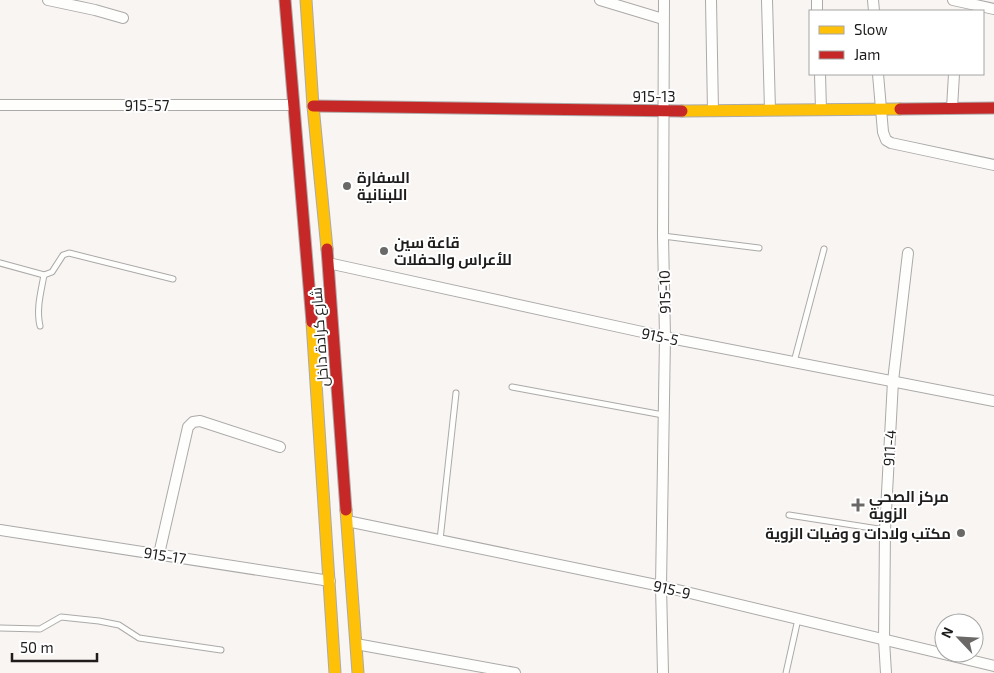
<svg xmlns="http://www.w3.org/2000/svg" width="994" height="673" font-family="'Exo 2',Cairo,sans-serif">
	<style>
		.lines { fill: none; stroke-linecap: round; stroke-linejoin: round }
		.lane-casing { stroke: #acaaa9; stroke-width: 7 }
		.street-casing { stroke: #acaaa9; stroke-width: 12 }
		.slow-casing { stroke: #acaaa9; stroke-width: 13 }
		.jam-casing { stroke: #acaaa9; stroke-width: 13 }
		.lane { stroke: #fefefd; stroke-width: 5 }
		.street { stroke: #fefefd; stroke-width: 10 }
		.slow { stroke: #ffc107; stroke-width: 11 }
		.jam { stroke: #c62828; stroke-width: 11 }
		.poi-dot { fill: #6b6967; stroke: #fff; stroke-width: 2 }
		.labels { text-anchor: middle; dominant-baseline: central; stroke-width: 4; stroke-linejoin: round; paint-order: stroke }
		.street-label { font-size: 15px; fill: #1f1d1c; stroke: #fff }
		.poi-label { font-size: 15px; font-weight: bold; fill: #1f1d1c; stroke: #fff; text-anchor: start }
	</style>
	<rect width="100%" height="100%" fill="#f8f5f3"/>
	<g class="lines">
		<defs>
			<g id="lane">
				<polyline points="663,236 759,248"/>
				<polyline points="0,263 44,275 52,272 63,255 69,253 173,279"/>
				<path d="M40,326C36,309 41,292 44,275"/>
				<polyline points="794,362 824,249"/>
				<polyline points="512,387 663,415"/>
				<polyline points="789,515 885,530"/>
				<polyline points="440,540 456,393"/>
				<polyline points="0,628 40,629 61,617 99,621 119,625 139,638 221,650"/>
				<polyline points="786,673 798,619"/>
			</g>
			<g id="street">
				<polyline points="48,0 95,10 123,18"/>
				<polyline points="600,0 663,19"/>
				<polyline points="711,0 713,111"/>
				<polyline points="767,0 770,110"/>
				<polyline points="817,0 817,11"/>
				<polyline points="873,0 874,11"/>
				<polyline points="953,0 994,9"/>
				<polyline points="820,74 821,110"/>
				<polyline points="878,74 883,132 886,140 891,143 994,165"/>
				<polyline points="0,105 294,105"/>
				<polyline points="952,108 954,74"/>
				<polyline points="328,263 665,337 994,401"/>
				<polyline points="347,521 661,586 994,666"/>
				<polyline points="0,530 330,581"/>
				<polyline points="159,554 188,427 193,422 200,421 280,447"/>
				<polyline points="356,644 515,673"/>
				<polyline points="663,673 661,586 665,337 663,236 664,0"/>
				<polyline points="886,673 884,640 885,530 893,381 908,253"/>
			</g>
			<g id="slow">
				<polyline points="306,0 313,106 327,249"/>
				<polyline points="682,111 900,109"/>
				<polyline points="312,322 335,673"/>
				<polyline points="346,510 358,673"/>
			</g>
			<g id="jam">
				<polyline points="285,0 312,322"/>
				<polyline points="313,106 682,111"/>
				<polyline points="900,109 994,108"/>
				<polyline points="327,249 346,510"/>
			</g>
		</defs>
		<!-- lane casing -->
		<use href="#lane" class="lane-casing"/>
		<!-- street casing -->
		<use href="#street" class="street-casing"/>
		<!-- slow casing -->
		<use href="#slow" class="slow-casing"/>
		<!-- jam casing -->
		<use href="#jam" class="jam-casing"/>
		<!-- lane -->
		<use href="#lane" class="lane"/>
		<!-- street -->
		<use href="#street" class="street"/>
		<!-- slow -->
		<use href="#slow" class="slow"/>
		<!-- jam -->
		<use href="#jam" class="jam"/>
	</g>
	<!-- markers -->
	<g class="poi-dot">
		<circle cx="347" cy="186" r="5"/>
		<circle cx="384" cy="251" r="5"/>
		<path d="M855.5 497.5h5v5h5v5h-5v5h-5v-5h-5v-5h5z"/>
		<circle cx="961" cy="533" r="5"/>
	</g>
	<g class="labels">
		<!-- street labels -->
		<g class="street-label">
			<text x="654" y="96">915-13</text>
			<text x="147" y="105">915-57</text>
			<text transform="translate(664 292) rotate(-91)">915-10</text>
			<text transform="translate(660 336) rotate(12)">915-5</text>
			<text transform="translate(319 337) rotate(-94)">شارع كرادة داخل</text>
			<text transform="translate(889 448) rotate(-87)">911-4</text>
			<text transform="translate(165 555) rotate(9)">915-17</text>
			<text transform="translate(672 589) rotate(13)">915-9</text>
		</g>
		<!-- poi labels -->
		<g class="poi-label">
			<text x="357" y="177">السفارة<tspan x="357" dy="17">اللبنانية</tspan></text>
			<text x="394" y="242">قاعة سين<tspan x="394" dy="17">للأعراس والحفلات</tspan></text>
			<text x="869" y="496">مركز الصحي<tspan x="869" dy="17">الزوية</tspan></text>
			<text x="951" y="533" text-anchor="end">مكتب ولادات و وفيات الزوية</text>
		</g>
	</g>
	<!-- legend -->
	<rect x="809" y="10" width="175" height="65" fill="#ffffff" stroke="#a5a5a4"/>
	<rect x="819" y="26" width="25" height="8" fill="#ffc107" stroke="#a5a5a4"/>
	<text x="854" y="35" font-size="15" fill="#1f1d1c">Slow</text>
	<rect x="819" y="51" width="25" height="8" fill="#c62828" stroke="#a5a5a4"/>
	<text x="854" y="60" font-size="15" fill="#1f1d1c">Jam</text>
	<!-- north arrow -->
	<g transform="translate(959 638) rotate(295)"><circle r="24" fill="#ffffff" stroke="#a5a5a4"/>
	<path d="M0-4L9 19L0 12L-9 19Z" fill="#6b6967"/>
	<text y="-8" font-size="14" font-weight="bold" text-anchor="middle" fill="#1f1d1c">N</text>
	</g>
	<!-- scale -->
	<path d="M12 653v8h85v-8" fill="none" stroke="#1f1d1c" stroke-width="2.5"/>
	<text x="20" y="653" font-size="15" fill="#1f1d1c" stroke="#ffffff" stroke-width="4" paint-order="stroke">50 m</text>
</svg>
